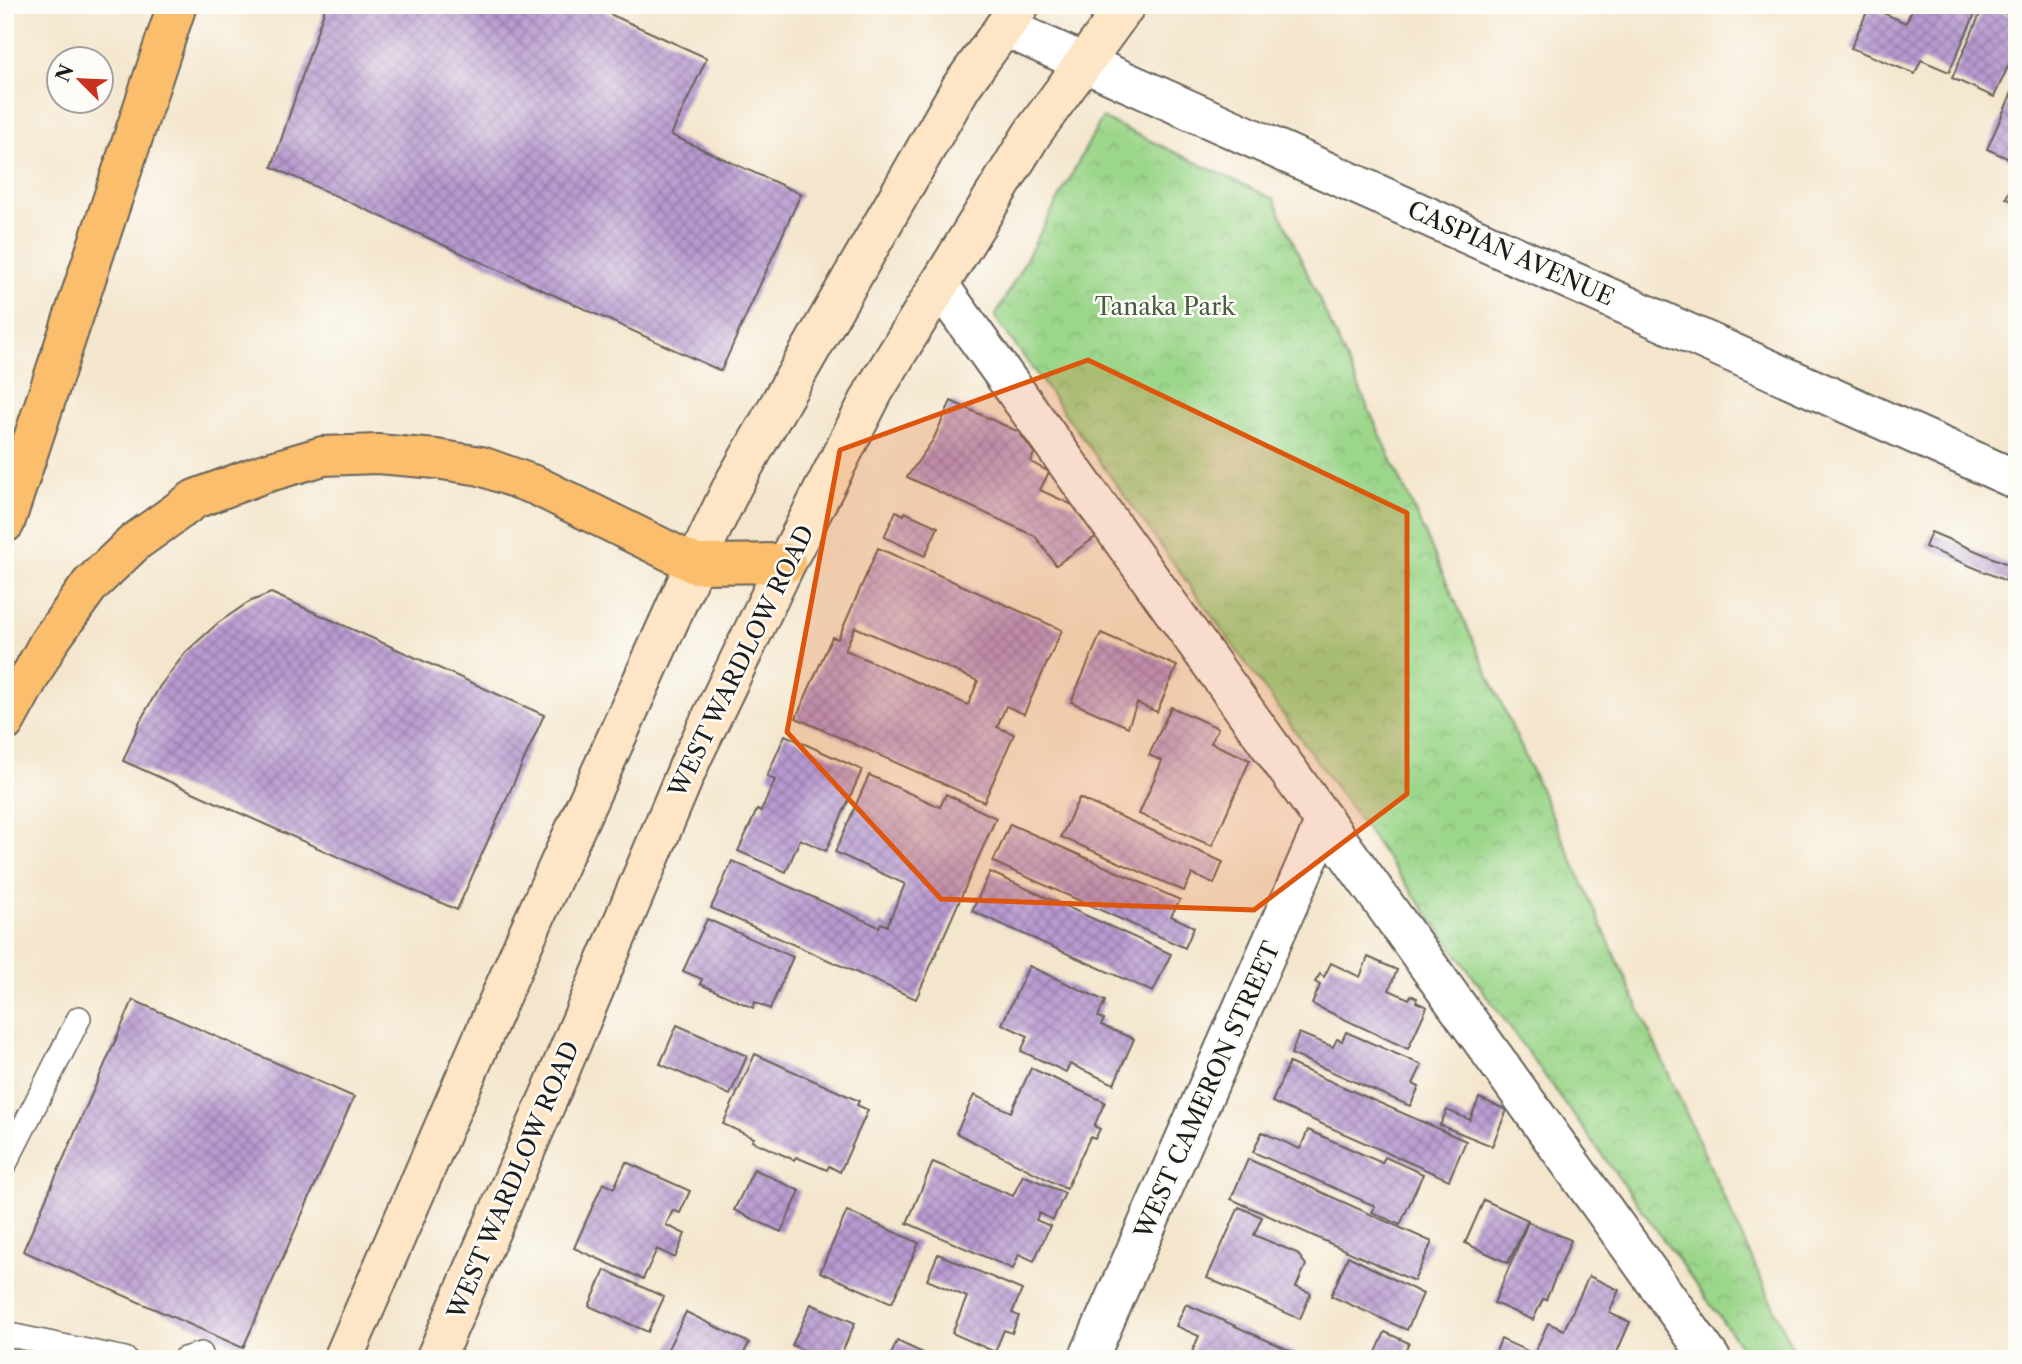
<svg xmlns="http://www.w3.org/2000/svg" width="2022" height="1364" font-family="'Libre Caslon Text',serif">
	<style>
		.park { fill: url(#park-crowns); stroke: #5c7953; stroke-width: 2 }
		.building { fill: url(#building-cross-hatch); fill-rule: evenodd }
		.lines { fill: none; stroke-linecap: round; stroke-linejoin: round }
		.lane-casing { stroke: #68635a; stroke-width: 26 }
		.street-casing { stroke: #68635a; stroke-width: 42 }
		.secondary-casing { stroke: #68635a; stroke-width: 42 }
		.highway-casing { stroke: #68635a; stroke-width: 42 }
		.lane { stroke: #fff; stroke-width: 23 }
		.street { stroke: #fff; stroke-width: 38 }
		.secondary { stroke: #fde5c5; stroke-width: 38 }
		.highway { stroke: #fabe6d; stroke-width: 38 }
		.marked { fill: #de560d; fill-opacity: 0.2; stroke: #de560d; stroke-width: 5; stroke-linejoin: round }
		.labels { text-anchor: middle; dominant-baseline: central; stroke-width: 5; stroke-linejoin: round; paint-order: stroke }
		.street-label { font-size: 24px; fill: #1c1c1c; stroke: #fdfcf7 }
		.park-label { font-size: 24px; fill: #485d42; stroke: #fdfcf7 }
	</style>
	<defs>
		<pattern id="park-crowns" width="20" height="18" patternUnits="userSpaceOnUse" patternTransform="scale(1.75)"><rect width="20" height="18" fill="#9bd68a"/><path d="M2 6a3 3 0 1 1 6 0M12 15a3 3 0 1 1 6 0" fill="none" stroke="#85b776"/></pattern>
		<pattern id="building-cross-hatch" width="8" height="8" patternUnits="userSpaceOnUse" patternTransform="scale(1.75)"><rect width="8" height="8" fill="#b89ad0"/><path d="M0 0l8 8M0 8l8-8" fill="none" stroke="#957da8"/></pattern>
	</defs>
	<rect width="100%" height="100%" fill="#fdfcf7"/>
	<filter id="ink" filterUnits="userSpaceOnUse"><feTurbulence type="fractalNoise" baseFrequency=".0143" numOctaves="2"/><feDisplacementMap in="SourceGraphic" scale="14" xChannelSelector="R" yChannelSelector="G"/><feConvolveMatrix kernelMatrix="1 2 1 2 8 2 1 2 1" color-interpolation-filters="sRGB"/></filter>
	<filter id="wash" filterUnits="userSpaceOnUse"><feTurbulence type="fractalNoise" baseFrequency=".00686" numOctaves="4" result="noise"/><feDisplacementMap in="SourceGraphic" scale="28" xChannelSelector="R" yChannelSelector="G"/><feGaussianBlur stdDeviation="1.57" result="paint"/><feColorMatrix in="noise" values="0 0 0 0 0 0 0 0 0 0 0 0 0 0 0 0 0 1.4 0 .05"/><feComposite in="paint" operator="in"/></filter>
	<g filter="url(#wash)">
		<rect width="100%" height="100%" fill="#f4e6cd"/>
		<!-- park -->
		<polygon class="park" points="1102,118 1274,199 1797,1359 1750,1359 995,317"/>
		<g id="blocks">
			<!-- building -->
			<g class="building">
				<polygon points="326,5 590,5 707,58 671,135 801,194 721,371 272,167"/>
				<polygon points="1914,5 1979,5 1949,72 1921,60 1915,74 1851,48 1869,7 1906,23"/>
				<polygon points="1984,5 2017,18 2017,47 1994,97 1952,78"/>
				<polygon points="2017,81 2017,159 2016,162 1987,149"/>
				<polygon points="2017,174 2017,203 2006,198"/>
				<polygon points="951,401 1019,432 1034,453 1031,462 1049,472 1040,490 1077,507 1097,536 1056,565 1035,536 907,477 933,440"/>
				<polygon points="896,511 904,515 905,512 938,527 925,556 884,537"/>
				<polygon points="1931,532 2017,568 2013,584 1925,547"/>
				<path d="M878,548L1062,630L1024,714L1006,706L997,727L1014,734L984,802L796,718L832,637L838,639ZM855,627L978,681L968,705L845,650Z"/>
				<polygon points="271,593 544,715 457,910 123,761 140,721 160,686 186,652 218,623 249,602"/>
				<polygon points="1101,633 1177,666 1157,712 1137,703 1128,727 1071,702"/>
				<polygon points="1171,707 1218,728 1211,743 1250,760 1212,846 1139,814 1162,761 1149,755"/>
				<polygon points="785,735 862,770 826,851 800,839 786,872 738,851 757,810 761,811 775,780 767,776"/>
				<polygon points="869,775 940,807 946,794 996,818 916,999 711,908 732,861 879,927 881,923 887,926 905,884 835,852"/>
				<polygon points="1079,798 1223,862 1214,884 1192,874 1184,891 1061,837"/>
				<polygon points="1010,824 1180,900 1171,916 1194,927 1185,948 993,862"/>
				<polygon points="990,872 1171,954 1153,992 972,911"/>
				<polygon points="707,919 793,957 770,1009 755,1002 753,1008 700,984 702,979 683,971"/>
				<polygon points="1368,957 1397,970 1389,990 1409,999 1411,995 1417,998 1416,1002 1427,1007 1408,1049 1312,1004 1320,985 1315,982 1320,974 1324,977 1331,963 1360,977"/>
				<polygon points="1029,966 1105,1001 1098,1017 1104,1020 1101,1025 1134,1039 1114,1084 1070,1064 1066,1072 1021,1051 1028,1036 1002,1024"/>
				<polygon points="133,1000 354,1097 243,1348 23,1251"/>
				<polygon points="677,1025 747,1056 730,1095 660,1064"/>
				<polygon points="1346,1032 1422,1065 1413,1084 1419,1087 1410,1106 1291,1054 1299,1033 1333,1047 1337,1039 1342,1041"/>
				<polygon points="755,1054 859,1101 857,1105 868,1110 840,1172 829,1166 827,1170 796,1157 794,1160 752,1141 754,1138 723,1124"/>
				<polygon points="1289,1063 1466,1141 1449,1180 1272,1102"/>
				<polygon points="1031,1068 1105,1102 1094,1126 1100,1129 1095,1139 1090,1137 1066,1189 956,1133 974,1095 1011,1112"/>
				<polygon points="1479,1098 1507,1110 1492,1146 1440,1125 1447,1110 1470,1120"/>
				<polygon points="1308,1130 1382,1163 1385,1157 1423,1174 1400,1225 1372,1212 1375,1206 1253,1152 1262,1132 1300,1149"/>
				<polygon points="1248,1159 1432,1242 1414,1281 1231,1199"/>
				<polygon points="626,1162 690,1191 680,1213 673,1210 666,1225 685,1234 675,1258 657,1249 643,1279 574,1248 603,1183 614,1188"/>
				<polygon points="933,1162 1013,1196 1023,1175 1065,1193 1053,1220 1039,1213 1036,1220 1050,1226 1034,1261 1019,1254 1013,1269 907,1223"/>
				<polygon points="754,1169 800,1191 781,1232 734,1210"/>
				<polygon points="1484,1200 1528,1220 1508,1263 1465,1243"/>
				<polygon points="1239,1207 1262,1217 1254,1235 1297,1253 1306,1265 1296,1287 1311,1293 1300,1319 1207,1278"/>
				<polygon points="847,1211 919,1243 892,1303 820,1272"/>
				<polygon points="1528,1222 1571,1240 1546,1300 1543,1299 1533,1320 1494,1303"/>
				<polygon points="938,1254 1022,1290 1012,1313 1019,1316 1012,1333 1004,1330 995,1352 952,1333 967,1297 927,1280"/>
				<polygon points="1348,1256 1423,1294 1407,1330 1331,1296"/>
				<polygon points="605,1270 664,1297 648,1332 589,1306"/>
				<polygon points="1589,1276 1619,1290 1609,1313 1630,1322 1614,1359 1493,1359 1501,1339 1534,1354 1548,1323 1564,1330"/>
				<polygon points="811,1304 855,1323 839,1359 822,1359 792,1345"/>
				<polygon points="1186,1304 1309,1359 1206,1359 1192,1352 1199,1336 1176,1326"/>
				<polygon points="686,1312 749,1343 741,1359 663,1359"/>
				<polygon points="1385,1332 1409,1343 1402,1359 1373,1359"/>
				<polygon points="897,1341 936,1359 889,1359"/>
			</g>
		</g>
	</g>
	<g filter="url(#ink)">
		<use href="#blocks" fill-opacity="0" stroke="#68635a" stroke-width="2"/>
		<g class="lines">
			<defs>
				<g id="lane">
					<polyline points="5,1164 79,1018"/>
					<polyline points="5,1334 125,1359"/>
					<polyline points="184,1359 201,1354"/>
				</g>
				<g id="street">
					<polyline points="1004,27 2017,480"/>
					<polyline points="939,285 1711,1359"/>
					<polyline points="1088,1359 1325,821"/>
				</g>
				<g id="secondary">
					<polyline points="343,1359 528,933 695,564 733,485 961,87 1020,5"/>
					<polyline points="435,1359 551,1092 692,758 786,563 874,391 1032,134 1126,5"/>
				</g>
				<g id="highway">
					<polyline points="5,523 177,5"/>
					<polyline points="5,722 49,642 90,585 135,542 195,499 262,474 323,456 378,454 436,459 481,466 537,486 695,564 786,563"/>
				</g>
			</defs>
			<!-- lane casing -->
			<use href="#lane" class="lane-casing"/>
			<!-- street casing -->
			<use href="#street" class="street-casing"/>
			<!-- secondary casing -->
			<use href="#secondary" class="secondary-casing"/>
			<!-- highway casing -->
			<use href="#highway" class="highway-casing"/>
			<!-- lane -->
			<use href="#lane" class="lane"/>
			<!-- street -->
			<use href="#street" class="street"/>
			<!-- secondary -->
			<use href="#secondary" class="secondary"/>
			<!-- highway -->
			<use href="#highway" class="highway"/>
		</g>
	</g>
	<!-- marked area -->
	<path class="marked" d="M1088,360L1407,513V794L1254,910L941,899L787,732L840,450Z"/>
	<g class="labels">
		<!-- street labels -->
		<g class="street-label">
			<text transform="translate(1511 253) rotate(24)">CASPIAN AVENUE</text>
			<text transform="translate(741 661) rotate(-64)">WEST WARDLOW ROAD</text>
			<text transform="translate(1207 1090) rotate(-66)">WEST CAMERON STREET</text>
			<text transform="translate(513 1180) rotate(-67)">WEST WARDLOW ROAD</text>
		</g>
		<!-- park labels -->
		<g class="park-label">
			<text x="1165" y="306">Tanaka Park</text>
		</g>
	</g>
	<!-- margin -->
	<rect width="2022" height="1364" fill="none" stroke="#fdfcf7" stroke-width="28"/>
	<!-- north arrow -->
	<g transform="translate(80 80) rotate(294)"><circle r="33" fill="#fdfcf7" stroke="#a3a29f" stroke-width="2"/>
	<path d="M0-5L12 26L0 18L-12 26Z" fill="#c8321e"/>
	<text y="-10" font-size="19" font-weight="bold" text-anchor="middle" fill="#1c1c1c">N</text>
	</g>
</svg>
